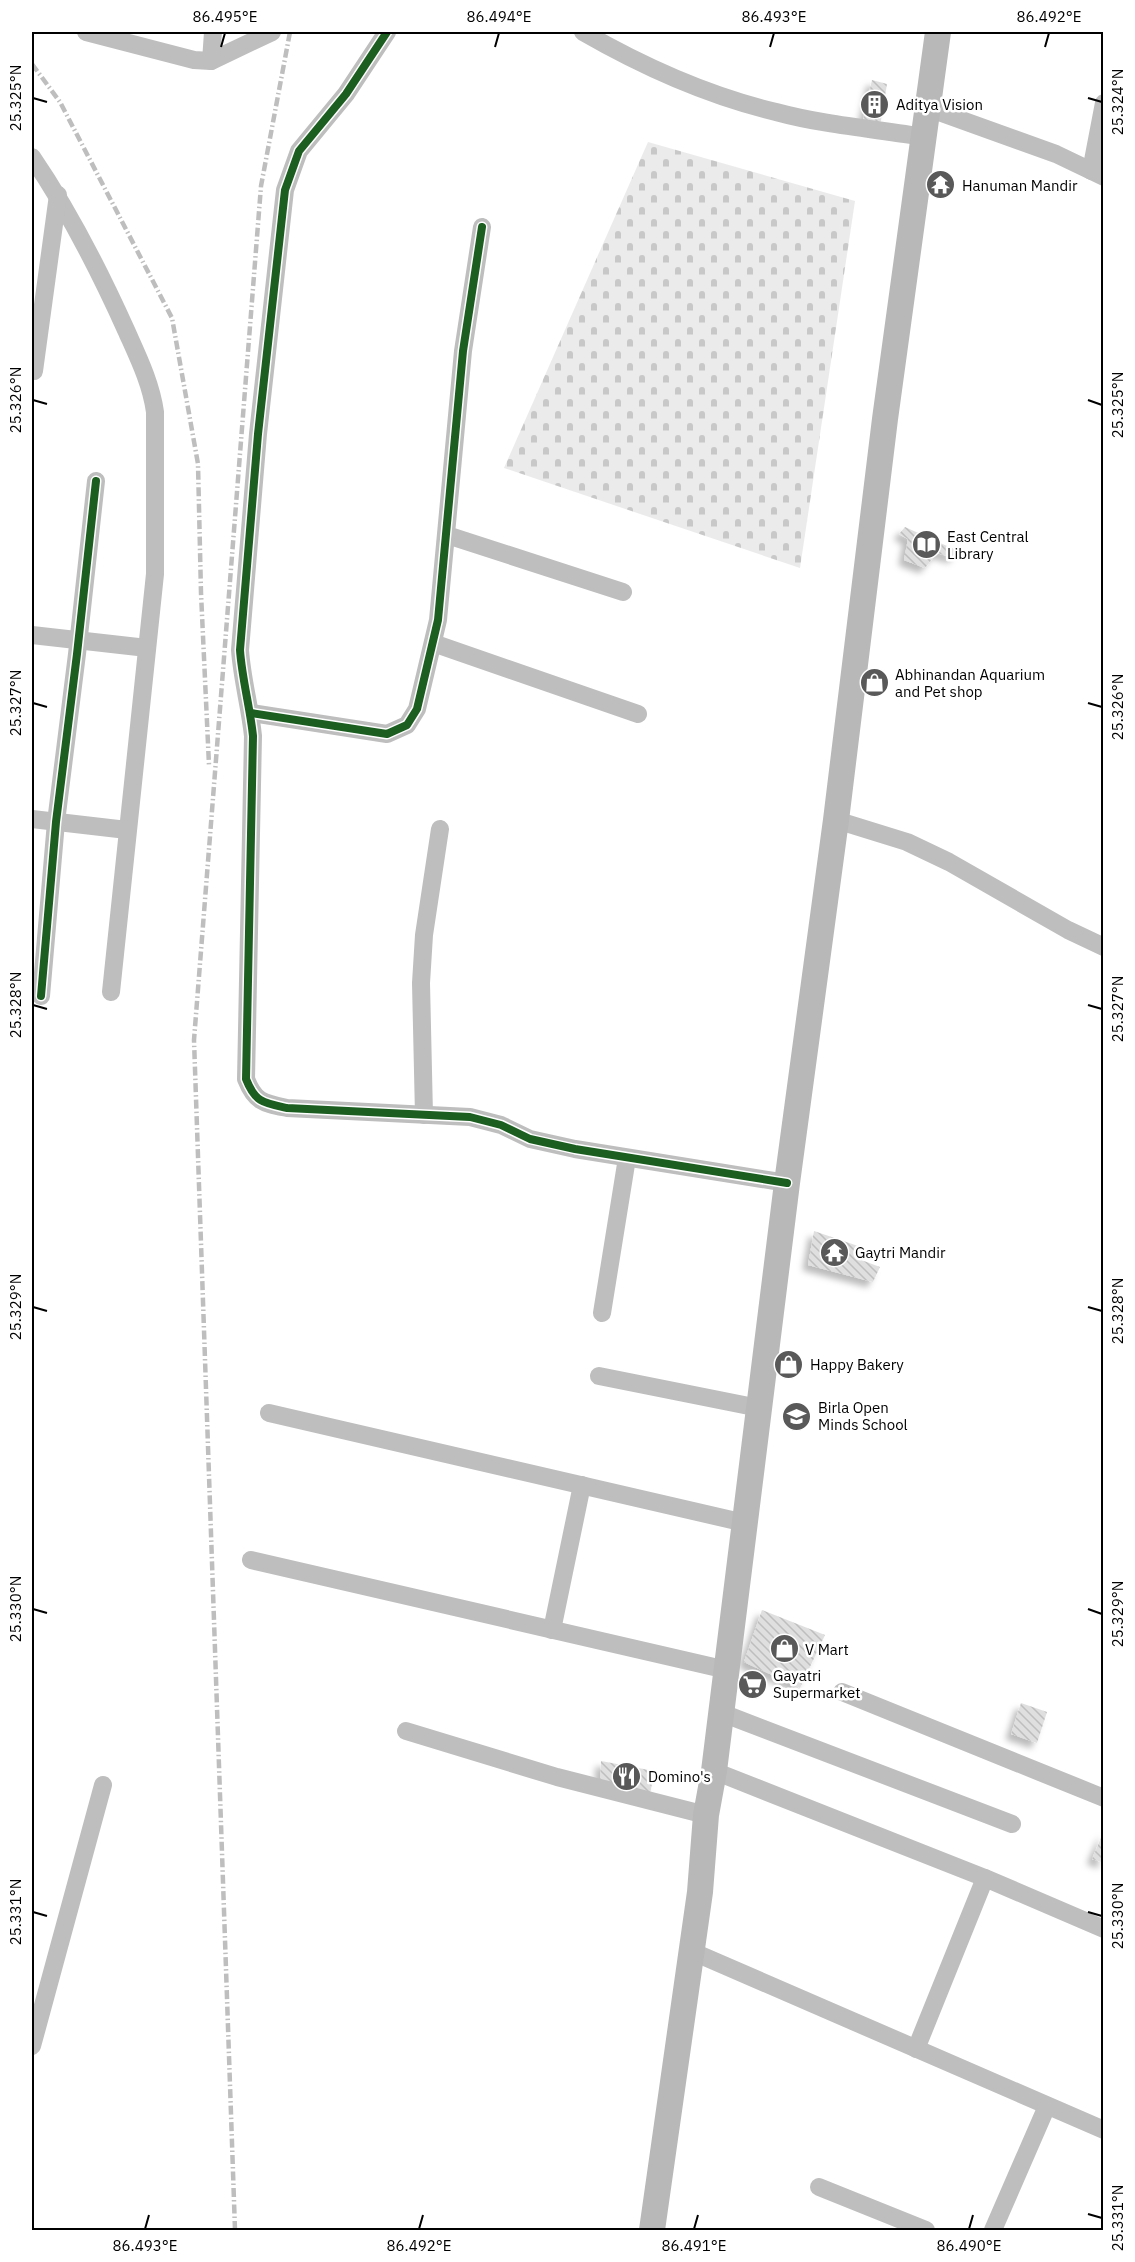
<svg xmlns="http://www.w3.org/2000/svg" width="1135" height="2262" font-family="'IBM Plex Sans',sans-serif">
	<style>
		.cemetery { fill: url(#cemetery-stones) }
		.building { fill: url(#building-back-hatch); filter: url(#shadow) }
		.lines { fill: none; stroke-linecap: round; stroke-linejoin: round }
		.street { stroke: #bebebe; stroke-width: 18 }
		.secondary { stroke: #b8b8b8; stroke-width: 26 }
		.rail { stroke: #bebebe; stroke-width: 4.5; stroke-dasharray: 9 3 1.5 3; stroke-linecap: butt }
		.cycleway-casing { stroke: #fff; stroke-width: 11 }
		.cycleway { stroke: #1b5e20; stroke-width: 8 }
		.ticks { fill: none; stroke: #000; stroke-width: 2 }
		.labels { text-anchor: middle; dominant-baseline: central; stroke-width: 5; stroke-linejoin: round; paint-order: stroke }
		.poi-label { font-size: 15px; fill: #000; stroke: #fff; text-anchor: start }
		.neatline { fill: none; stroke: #000; stroke-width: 2 }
		.ticks-label { font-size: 15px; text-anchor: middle; fill: #000 }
	</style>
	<defs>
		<pattern id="cemetery-stones" width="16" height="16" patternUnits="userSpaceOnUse" patternTransform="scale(1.5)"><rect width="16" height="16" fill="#ebebeb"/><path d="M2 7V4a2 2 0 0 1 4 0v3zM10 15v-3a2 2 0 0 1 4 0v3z" fill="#c8c8c8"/></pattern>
		<pattern id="building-back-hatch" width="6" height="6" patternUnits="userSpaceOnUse" patternTransform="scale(1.5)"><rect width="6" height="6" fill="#dfdfdf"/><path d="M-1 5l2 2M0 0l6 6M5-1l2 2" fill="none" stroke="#bebebe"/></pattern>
		<filter id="shadow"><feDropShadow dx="-5.5" dy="5.5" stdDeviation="3" flood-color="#0004"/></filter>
	</defs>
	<rect width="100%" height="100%" fill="#fff"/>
	<!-- cemetery -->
	<polygon class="cemetery" points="648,142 855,201 800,568 504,468"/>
	<!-- building -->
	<g class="building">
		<polygon points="872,80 887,84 880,126 862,124"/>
		<polygon points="905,527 958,551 954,558 937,553 925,568 904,560 908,539 899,534"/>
		<polygon points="814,1231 858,1246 856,1258 880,1267 873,1282 808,1265"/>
		<polygon points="762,1610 825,1635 800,1688 744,1662"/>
		<polygon points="1021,1703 1047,1712 1037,1743 1011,1734"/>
		<polygon points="601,1761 654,1771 650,1795 600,1782"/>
		<polygon points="1104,1831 1104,1863 1092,1859"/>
	</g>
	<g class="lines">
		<!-- street -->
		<g class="street">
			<polyline points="86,32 194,60 211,61 272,32"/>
			<path d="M387,32L346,94L299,151L285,190L258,434L240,650C242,679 250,707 253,736L246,1079C255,1102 263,1103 287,1108L470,1117L501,1125L530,1139L575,1149L787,1183"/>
			<path d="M583,32C642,66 709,96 776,112C824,125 875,129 924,137"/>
			<polyline points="211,61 213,32"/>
			<polyline points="928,108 1056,154 1104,177"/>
			<path d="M32,157C69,211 99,270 126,330C138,357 151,383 155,412V574L111,992"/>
			<polyline points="1091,171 1104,103"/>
			<polyline points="34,371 58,195"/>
			<polyline points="447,535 623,592"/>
			<polyline points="32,635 147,648"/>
			<polyline points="433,643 638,714"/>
			<polyline points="251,713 387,734 407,725 417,709 438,620 463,351 482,227"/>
			<polyline points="32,819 127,830"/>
			<polyline points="836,820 907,842 949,862 1068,930 1104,947"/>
			<polyline points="41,996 56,822 77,654 96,481"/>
			<polyline points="424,1115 421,983 424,935 440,829"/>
			<polyline points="602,1313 627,1158"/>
			<polyline points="599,1376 759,1408"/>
			<polyline points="269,1413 745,1523"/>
			<polyline points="251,1560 727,1670"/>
			<polyline points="552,1630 582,1485"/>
			<polyline points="842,1692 1104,1798"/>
			<polyline points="722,1713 1012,1824"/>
			<polyline points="406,1731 557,1777 706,1815"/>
			<polyline points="714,1771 985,1878 1104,1929"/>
			<polyline points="691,1951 1104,2130"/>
			<polyline points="32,2046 103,1785"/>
			<polyline points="916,2049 985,1878"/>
			<polyline points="819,2187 926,2230"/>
			<polyline points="993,2230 1047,2106"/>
		</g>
		<!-- secondary -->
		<polyline class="secondary" points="652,2230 700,1892 706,1815 714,1771 787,1183 836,820 885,419 938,32"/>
		<!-- rail -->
		<g class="rail">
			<polyline points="32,64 60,102 172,318 198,464 201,593 209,765"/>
			<polyline points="235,2230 194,1040 261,186 290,32"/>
		</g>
		<defs>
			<g id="cycleway">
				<path d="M387,32L346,94L299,151L285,190L258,434L240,650C242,679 250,707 253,736L246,1079C255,1102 263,1103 287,1108L470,1117L501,1125L530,1139L575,1149L787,1183"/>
				<polyline points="251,713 387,734 407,725 417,709 438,620 463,351 482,227"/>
				<polyline points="41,996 56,822 77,654 96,481"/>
			</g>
		</defs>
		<!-- cycleway casing -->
		<use href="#cycleway" class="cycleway-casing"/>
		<!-- cycleway -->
		<use href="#cycleway" class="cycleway"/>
	</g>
	<!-- ticks -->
	<path class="ticks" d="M221,47L225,33M495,47L499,33M770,47L774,33M1045,47L1049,33M33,98L47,102M1088,98L1102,102M33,400L47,404M1088,400L1102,405M33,703L47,707M1088,703L1102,707M33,1005L47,1009M1088,1005L1102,1009M33,1307L47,1311M1088,1307L1102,1311M33,1609L47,1613M1088,1609L1102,1614M33,1912L47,1916M1088,1912L1102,1916M1088,2214L1102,2218M145,2229L149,2215M419,2229L423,2215M694,2229L698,2215M969,2229L973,2215"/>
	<!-- icons -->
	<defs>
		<symbol id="building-disc" viewBox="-11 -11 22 22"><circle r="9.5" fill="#595959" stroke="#fff"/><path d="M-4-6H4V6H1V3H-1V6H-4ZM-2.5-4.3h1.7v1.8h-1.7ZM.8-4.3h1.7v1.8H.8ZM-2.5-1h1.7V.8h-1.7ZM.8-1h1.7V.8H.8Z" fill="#fff"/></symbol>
		<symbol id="temple-disc" viewBox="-11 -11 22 22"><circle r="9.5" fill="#595959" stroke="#fff"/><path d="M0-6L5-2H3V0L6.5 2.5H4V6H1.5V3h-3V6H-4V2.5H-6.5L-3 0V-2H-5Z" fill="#fff"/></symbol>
		<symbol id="library-disc" viewBox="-11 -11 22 22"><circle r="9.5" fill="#595959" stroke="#fff"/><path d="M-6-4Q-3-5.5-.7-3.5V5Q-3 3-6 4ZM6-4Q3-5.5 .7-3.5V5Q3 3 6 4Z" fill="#fff"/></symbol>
		<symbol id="shop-disc" viewBox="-11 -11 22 22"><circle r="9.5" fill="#595959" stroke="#fff"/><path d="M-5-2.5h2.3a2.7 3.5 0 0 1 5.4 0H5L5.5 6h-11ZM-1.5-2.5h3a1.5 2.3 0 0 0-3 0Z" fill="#fff"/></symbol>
		<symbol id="school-disc" viewBox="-11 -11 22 22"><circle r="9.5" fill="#595959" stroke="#fff"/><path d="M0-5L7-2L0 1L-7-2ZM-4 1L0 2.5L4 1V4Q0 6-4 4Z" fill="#fff"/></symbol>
		<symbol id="supermarket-disc" viewBox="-11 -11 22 22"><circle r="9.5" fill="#595959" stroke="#fff"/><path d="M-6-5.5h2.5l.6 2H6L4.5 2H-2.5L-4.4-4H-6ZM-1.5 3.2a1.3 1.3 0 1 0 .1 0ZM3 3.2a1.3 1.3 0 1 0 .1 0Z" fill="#fff"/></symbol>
		<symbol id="restaurant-disc" viewBox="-11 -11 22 22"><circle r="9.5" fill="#595959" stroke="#fff"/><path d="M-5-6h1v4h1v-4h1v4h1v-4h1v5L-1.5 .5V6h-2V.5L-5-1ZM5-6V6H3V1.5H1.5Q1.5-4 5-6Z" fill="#fff"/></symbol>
	</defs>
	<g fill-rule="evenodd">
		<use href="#building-disc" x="858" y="88" width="33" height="33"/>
		<use href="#temple-disc" x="924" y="168" width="33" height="33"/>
		<use href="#library-disc" x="910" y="528" width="33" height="33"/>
		<use href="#shop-disc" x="858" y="666" width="33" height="33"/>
		<use href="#temple-disc" x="818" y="1236" width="33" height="33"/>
		<use href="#shop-disc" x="772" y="1348" width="33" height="33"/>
		<use href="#school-disc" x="780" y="1400" width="33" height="33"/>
		<use href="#shop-disc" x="768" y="1632" width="33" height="33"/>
		<use href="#supermarket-disc" x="736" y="1668" width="33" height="33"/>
		<use href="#restaurant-disc" x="610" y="1760" width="33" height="33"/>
	</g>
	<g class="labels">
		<!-- poi labels -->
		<g class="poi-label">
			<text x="896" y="104">Aditya Vision</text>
			<text x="962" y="185">Hanuman Mandir</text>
			<text x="947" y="536">East Central<tspan x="947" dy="17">Library</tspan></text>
			<text x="895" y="674">Abhinandan Aquarium<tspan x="895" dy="17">and Pet shop</tspan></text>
			<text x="855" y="1252">Gaytri Mandir</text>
			<text x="810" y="1364">Happy Bakery</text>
			<text x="818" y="1407">Birla Open<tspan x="818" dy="17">Minds School</tspan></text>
			<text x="805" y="1649">V Mart</text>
			<text x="773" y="1675">Gayatri<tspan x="773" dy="17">Supermarket</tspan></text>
			<text x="648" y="1776">Domino's</text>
		</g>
	</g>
	<!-- border -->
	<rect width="1135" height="2262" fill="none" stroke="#ffffff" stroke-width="66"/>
	<rect x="33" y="33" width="1069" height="2196" class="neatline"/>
	<g class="ticks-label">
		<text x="225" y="22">86.495°E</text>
		<text x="499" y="22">86.494°E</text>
		<text x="774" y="22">86.493°E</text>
		<text x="1049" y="22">86.492°E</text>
		<text transform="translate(16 98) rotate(-90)" y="5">25.325°N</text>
		<text transform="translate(1118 102) rotate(-90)" y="5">25.324°N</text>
		<text transform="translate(16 400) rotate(-90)" y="5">25.326°N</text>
		<text transform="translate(1118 405) rotate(-90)" y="5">25.325°N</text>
		<text transform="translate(16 703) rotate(-90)" y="5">25.327°N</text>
		<text transform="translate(1118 707) rotate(-90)" y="5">25.326°N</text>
		<text transform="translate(16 1005) rotate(-90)" y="5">25.328°N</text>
		<text transform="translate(1118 1009) rotate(-90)" y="5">25.327°N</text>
		<text transform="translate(16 1307) rotate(-90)" y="5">25.329°N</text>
		<text transform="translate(1118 1311) rotate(-90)" y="5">25.328°N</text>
		<text transform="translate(16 1609) rotate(-90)" y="5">25.330°N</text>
		<text transform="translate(1118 1614) rotate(-90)" y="5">25.329°N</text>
		<text transform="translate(16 1912) rotate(-90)" y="5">25.331°N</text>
		<text transform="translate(1118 1916) rotate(-90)" y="5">25.330°N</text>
		<text transform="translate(1118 2218) rotate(-90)" y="5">25.331°N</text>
		<text x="145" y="2251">86.493°E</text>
		<text x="419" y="2251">86.492°E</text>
		<text x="694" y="2251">86.491°E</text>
		<text x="969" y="2251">86.490°E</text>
	</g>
</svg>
